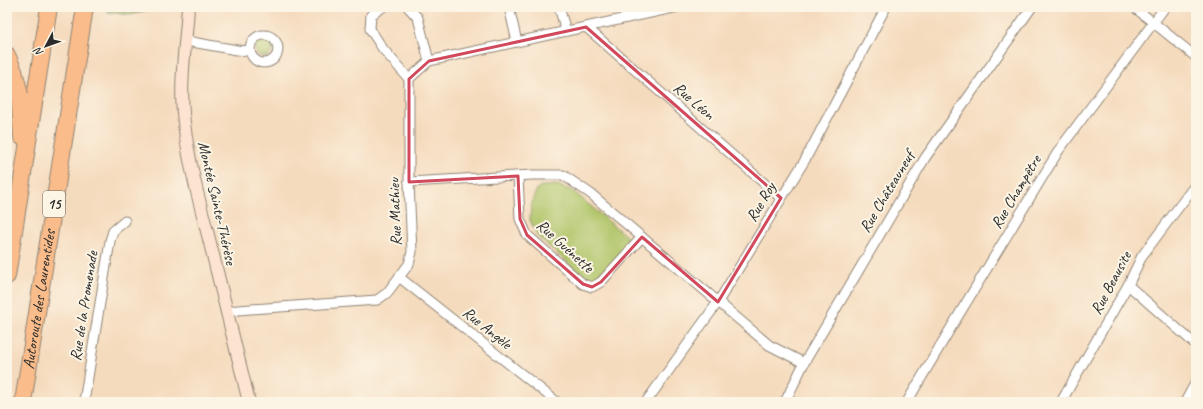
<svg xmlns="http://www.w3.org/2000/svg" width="1203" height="409" font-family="Caveat,sans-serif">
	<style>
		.green { fill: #b0c569; stroke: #6e784a }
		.forest { fill: #8caa5d; stroke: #5c6a44 }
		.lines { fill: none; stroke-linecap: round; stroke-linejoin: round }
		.street-casing { stroke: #908374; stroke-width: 11 }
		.secondary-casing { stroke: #908374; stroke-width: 14 }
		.highway-casing { stroke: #908374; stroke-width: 18 }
		.street { stroke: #fff; stroke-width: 9 }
		.secondary { stroke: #fde4d0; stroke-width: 12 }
		.highway { stroke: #f9bc8a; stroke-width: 16 }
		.marked { fill: none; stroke: #d1495b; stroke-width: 3; stroke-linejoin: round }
		.labels { text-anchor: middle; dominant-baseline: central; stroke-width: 4; stroke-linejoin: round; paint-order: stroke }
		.shield { fill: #fcf5e5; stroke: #6a6863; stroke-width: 1 }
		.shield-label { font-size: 15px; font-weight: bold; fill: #2b2b2b }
		.street-label { font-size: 16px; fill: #2b2b2b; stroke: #fcf5e5 }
	</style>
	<rect width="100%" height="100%" fill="#fcf5e5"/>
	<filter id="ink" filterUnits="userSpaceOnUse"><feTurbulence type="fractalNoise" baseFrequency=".025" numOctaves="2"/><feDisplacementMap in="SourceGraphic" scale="8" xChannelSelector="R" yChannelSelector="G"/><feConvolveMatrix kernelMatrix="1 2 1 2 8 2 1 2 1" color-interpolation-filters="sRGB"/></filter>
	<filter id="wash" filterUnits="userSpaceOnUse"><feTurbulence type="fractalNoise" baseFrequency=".012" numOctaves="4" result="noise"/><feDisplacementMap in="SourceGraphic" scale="16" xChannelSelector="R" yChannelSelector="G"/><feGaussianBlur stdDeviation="0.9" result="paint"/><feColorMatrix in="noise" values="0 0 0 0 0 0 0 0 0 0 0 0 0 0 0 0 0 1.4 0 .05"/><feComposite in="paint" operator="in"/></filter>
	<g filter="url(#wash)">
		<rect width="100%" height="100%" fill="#f5dbbe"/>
		<!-- green -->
		<g class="green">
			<circle cx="264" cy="48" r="9"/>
			<path d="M557,185L573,191L627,237L628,241L627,247L601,277C595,280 591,280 584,277L537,236L530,220L531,203L537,189L541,186Z"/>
		</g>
		<!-- forest -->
		<polygon class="forest" points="108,7 156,7 131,15 107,12"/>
	</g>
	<g filter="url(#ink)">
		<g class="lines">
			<defs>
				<g id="street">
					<polyline points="383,7 371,15 370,29 383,49 409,79"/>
					<polyline points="408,7 418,18 429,61"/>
					<polyline points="509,7 517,42"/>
					<polyline points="559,7 566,31"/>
					<polyline points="1134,7 1196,57"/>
					<polyline points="586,27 781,198"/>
					<circle cx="264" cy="49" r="14"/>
					<polyline points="186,41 237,50 249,51"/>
					<polyline points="518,176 520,219 527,235 583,284 592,287 601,282 642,237"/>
					<polyline points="409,182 532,175 563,175 591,194 769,345 804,363"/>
					<polyline points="399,277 557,402"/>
					<polyline points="1128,285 1196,345"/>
					<polyline points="226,312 238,310 377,300 387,293 409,264 412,252 409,182 409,79 429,61 678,7"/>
					<polyline points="84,402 110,241 113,231 125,221"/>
					<polyline points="646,402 718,302 805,160 886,7"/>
					<polyline points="785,402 804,363 925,158 1032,7"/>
					<polyline points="907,402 952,326 1059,150 1165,7"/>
					<polyline points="1061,402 1128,285 1142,256 1196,184"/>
					<polyline points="1185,402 1196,382"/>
				</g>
				<path id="secondary" d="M188,7C186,42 180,78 183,113C187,157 199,200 210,243C223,296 236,349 249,402"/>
				<g id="highway">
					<polyline points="7,55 14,71 19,90 22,137"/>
					<polyline points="7,276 49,7"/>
					<path id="s1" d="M23,402L85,7"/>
				</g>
			</defs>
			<!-- street casing -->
			<use href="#street" class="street-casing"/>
			<!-- secondary casing -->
			<use href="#secondary" class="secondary-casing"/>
			<!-- highway casing -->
			<use href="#highway" class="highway-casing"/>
			<!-- street -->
			<use href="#street" class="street"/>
			<!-- secondary -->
			<use href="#secondary" class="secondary"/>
			<!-- highway -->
			<use href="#highway" class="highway"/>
		</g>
	</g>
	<!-- marked area -->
	<path class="marked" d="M586,27L781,198L718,302L642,237L601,282L592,287L583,284L527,235L520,219L518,176L409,182V79L429,61Z"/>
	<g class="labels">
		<!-- shield labels -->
		<rect class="shield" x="43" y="191" width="22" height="26" rx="3"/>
		<g class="shield-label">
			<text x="54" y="204">15</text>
		</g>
		<!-- street labels -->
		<g class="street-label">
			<text transform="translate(694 101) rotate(41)">Rue Léon</text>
			<text transform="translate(887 192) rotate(-59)">Rue Châteauneuf</text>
			<text transform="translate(1016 192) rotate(-59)">Rue Champêtre</text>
			<text transform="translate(761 202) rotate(-59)">Rue Roy</text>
			<text transform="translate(217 203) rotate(77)">Montée Sainte-Thérèse</text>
			<text transform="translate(395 212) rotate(-92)">Rue Mathieu</text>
			<text transform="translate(565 246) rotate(42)">Rue Guénette</text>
			<text transform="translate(1111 283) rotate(-62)">Rue Beausite</text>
			<text stroke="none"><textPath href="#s1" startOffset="104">Autoroute des Laurentides</textPath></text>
			<text transform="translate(84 306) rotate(-81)">Rue de la Promenade</text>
			<text transform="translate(487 328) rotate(39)">Rue Angèle</text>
		</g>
	</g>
	<!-- margin -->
	<rect width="1203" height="409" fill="none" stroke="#fcf5e5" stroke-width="24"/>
	<!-- north arrow -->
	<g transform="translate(46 46) rotate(229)" stroke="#fcf5e5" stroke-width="3" paint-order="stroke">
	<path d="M0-3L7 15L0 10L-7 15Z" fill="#2b2b2b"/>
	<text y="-6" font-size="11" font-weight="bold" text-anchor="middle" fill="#2b2b2b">N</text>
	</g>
</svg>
